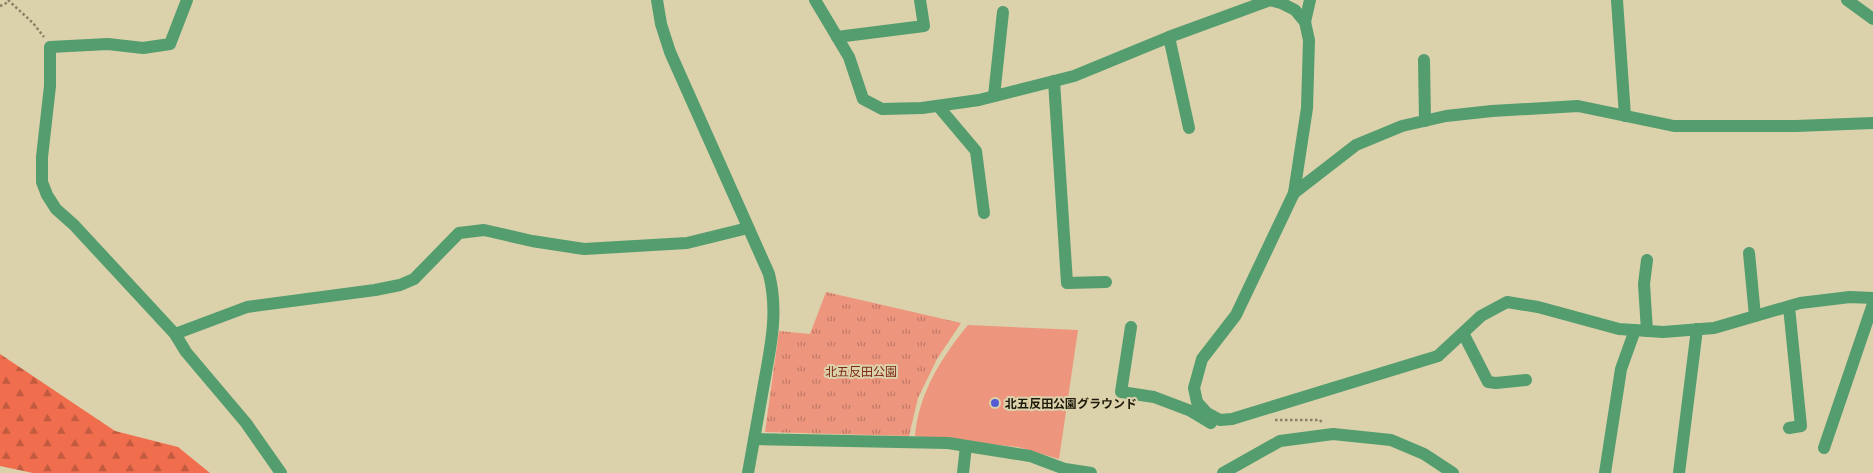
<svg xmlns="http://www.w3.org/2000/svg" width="1873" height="473" font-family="'Titillium Web','Noto Sans JP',sans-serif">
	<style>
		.grass { fill: url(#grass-tufts) }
		.forest { fill: url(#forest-firs) }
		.garden { fill: #ee957e }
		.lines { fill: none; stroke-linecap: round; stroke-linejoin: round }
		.path { stroke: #888165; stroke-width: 2.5; stroke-dasharray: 2.5 2.5; stroke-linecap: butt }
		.minor { stroke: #539d6f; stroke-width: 12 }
		.tertiary { stroke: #539d6f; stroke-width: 12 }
		.poi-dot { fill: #535cd3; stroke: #dbd1aa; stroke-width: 2 }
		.labels { text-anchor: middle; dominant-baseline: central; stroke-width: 4; stroke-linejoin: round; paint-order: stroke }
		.park-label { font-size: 12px; fill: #7c2a15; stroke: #dbd1aa }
		.poi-label { font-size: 12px; font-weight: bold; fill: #1d190b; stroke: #dbd1aa; text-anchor: start }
	</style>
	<defs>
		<pattern id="grass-tufts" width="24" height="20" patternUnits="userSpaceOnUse" patternTransform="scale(1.25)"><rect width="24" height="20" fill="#ee957e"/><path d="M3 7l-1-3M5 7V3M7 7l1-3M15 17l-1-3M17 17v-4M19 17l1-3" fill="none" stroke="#c07965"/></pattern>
		<pattern id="forest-firs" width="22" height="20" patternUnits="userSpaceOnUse" patternTransform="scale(1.25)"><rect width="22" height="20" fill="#f06e4e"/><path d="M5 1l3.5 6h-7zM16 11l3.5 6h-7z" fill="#c25a3f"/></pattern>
	</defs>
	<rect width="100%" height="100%" fill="#dbd1aa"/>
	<!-- grass -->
	<polygon class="grass" points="826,292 961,323 937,359 918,398 909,436 765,432 779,331 810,334"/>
	<!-- forest -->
	<polygon class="forest" points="0,354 115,431 178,447 210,473 33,473 0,466"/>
	<!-- garden -->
	<path class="garden" d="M968,325L1078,330L1059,459L1018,447L915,436C919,393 941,358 968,325Z"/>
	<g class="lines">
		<!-- path -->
		<g class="path">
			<polyline points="8,0 33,23 44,37"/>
			<polyline points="0,6 9,2"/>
			<polyline points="1275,420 1320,420 1323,424"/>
		</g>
		<!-- minor -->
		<g class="minor">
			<polyline points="187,0 170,44 143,48 108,44 50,47 50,86 42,157 42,182 47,195 56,209 74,225 175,334 186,352 246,423 281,473"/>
			<polyline points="815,0 849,57 863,99 882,109 922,108 979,100 1074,76 1169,37 1270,0 1281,3 1295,10 1305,22 1309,40 1307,108 1294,193 1236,315 1202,359 1194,388 1197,402 1207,413 1220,420 1232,419 1438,356 1481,316 1507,302 1538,307 1619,329 1663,332 1714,328 1800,303 1850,297 1873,298"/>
			<polyline points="1617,0 1625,116"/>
			<polyline points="1305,22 1310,0"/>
			<polyline points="837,37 924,26 920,0"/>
			<polyline points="1169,37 1189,128"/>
			<polyline points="1424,60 1425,121"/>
			<polyline points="1054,81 1067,283 1106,282"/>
			<polyline points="994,96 1003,12"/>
			<polyline points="938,106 976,151 984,213"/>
			<polyline points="1294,193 1356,145 1402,126 1446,116 1492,111 1578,106 1674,126 1796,126 1873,123"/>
			<polyline points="1749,253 1755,316"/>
			<polyline points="1647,260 1644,284 1647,331"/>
			<polyline points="1789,307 1801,426 1789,428"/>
			<polyline points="1131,327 1121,392 1154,397 1191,411 1211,423"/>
			<polyline points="1463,333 1488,382 1496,383 1526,380"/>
			<polyline points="175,334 247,307 375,290 400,285 414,279 459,233 484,230 532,241 584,249 687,243 748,228"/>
			<polyline points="754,439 948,443 1030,456 1065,469 1091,473"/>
			<polyline points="1824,448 1873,304"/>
			<polyline points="963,473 966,446"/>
			<polyline points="1223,473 1280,441 1333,434 1391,440 1424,454 1453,473"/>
			<polyline points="1605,473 1621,369 1635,330"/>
			<polyline points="1679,473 1697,329"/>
		</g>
		<!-- tertiary -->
		<g class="tertiary">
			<path d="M657,0L661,24L670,52L769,274C779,314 770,349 763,389C758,417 753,445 748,473"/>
			<polyline points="1847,0 1873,19"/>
		</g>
	</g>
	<!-- markers -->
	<circle class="poi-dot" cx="995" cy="403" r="5"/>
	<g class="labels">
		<!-- park labels -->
		<g class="park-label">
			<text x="861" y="371">北五反田公園</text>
		</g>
		<!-- poi labels -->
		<g class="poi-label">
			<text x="1005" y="403">北五反田公園グラウンド</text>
		</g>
	</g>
</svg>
